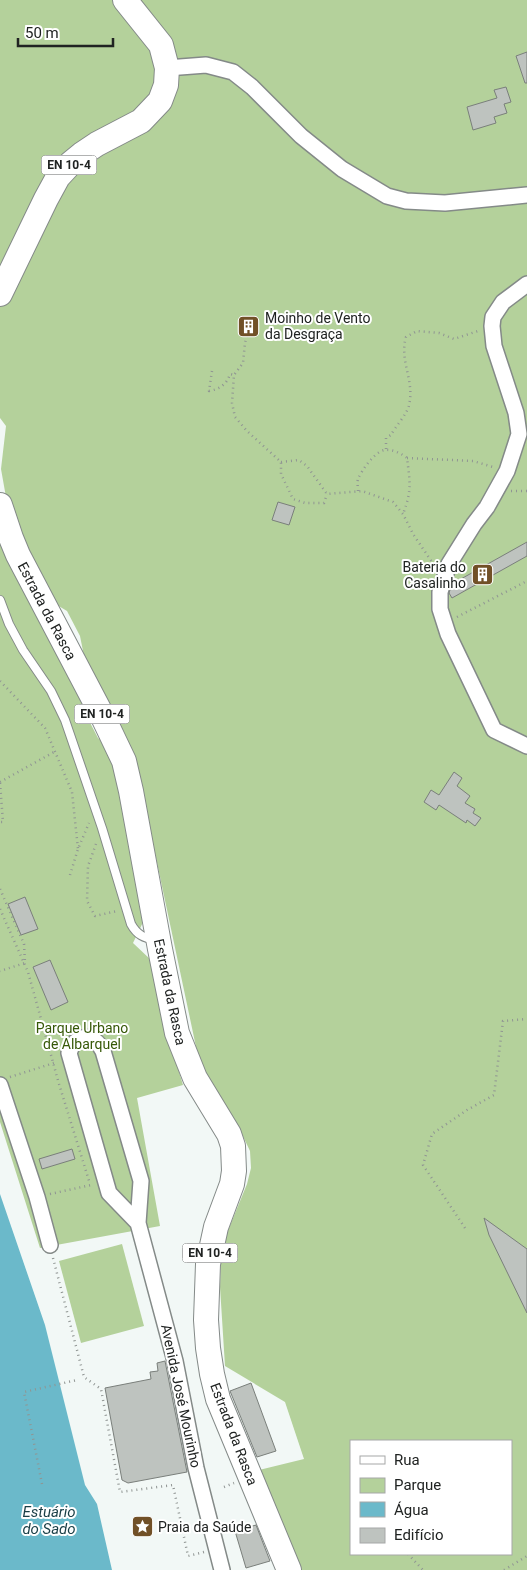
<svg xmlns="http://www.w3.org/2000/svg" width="527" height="1570" font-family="Roboto,sans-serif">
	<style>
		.green { fill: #b4d19b; fill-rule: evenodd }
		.water { fill: #6bb9ca }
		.building { fill: #bec3bf; stroke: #7a7f7b }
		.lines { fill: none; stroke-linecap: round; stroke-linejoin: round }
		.lane-casing { stroke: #848a88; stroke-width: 10 }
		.street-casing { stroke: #848a88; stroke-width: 18 }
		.primary-casing { stroke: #848a88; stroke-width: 26 }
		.path { stroke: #909593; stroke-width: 2.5; stroke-dasharray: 1 4; stroke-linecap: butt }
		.lane { stroke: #fff; stroke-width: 8 }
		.street { stroke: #fff; stroke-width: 15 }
		.primary { stroke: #fff; stroke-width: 24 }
		.labels { text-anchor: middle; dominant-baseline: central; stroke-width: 4; stroke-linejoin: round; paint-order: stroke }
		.shield { fill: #fff; stroke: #636564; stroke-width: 1 }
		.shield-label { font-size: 12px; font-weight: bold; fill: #202322 }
		.poi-label { font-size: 14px; fill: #202322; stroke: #fff; text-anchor: start }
		.street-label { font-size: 14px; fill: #202322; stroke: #fff }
		.park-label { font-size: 14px; fill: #365807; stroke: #fff }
		.water-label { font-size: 15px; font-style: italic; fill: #193e46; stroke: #fff }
	</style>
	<rect width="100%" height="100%" fill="#f2f8f6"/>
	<!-- green -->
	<g class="green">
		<path d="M0,0H527V1570H298L255,1471L304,1459L285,1402L225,1366L220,1287L221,1259L227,1233L247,1184L251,1168L250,1151L240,1130L199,1061L141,787L84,656L80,636L67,611L52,602L9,514L1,469L6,426L0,418ZM351,1441H511V1554H351Z"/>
		<polygon points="0,528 82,692 86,715 98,738 109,747 114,759 145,918 133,943 151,960 164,1023 183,1085 137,1098 160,1226 40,1248 0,1122"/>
		<polygon points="122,1244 144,1326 81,1343 59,1261"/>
	</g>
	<!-- water -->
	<polygon class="water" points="0,1194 45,1325 85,1485 97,1504 112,1570 0,1570"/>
	<!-- building -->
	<g class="building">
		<polygon points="527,52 527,83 525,83 516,56"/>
		<polygon points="506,87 511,102 504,104 507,113 494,117 496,123 473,130 467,107 497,98 494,90"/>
		<circle cx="249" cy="326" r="7"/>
		<polygon points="278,502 295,507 289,525 272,520"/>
		<polygon points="527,542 527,556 452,598 449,593 452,584"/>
		<polygon points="454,772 462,778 457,786 470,796 465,803 475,809 473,813 481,818 475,826 467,820 466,823 439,805 436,810 424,802 431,790 439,795"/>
		<polygon points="25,897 38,929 21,935 8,904"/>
		<polygon points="50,960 68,1002 51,1010 33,967"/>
		<polygon points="72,1149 75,1159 42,1169 39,1159"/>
		<polygon points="484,1218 527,1249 527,1313 489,1235"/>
		<polygon points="165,1361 187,1472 128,1483 122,1480 105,1388 151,1379 150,1372 158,1371 157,1363"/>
		<polygon points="251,1383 276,1451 257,1457 230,1391"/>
		<polygon points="256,1525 270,1561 246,1568 235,1531"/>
	</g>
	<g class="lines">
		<defs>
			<path id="lane" d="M0,600L9,624L23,650L51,691L65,720L102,828L131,924C137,935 144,938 156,940"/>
			<g id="street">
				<polyline points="167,68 206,65 233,72 252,87 301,136 342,169 387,196 406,201 445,203 527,195"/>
				<polyline points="527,284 503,302 493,317 492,326 494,346 516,413 519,434 507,471 487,507 474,524 449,564 440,592 440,609 448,634 494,730 527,746"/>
				<polyline points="0,1085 37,1197 50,1245"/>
				<path d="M138,1223L109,1193L69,1053C76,1033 93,1032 103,1051L141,1181L138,1223L175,1361L196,1468L222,1570"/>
			</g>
			<g id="primary">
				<polyline points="0,294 46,199 58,177 71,163 82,154 97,144 141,121 160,101 166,85 167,68 161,45 125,0"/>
				<polyline points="0,505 11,538 18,555 103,717 124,761 131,791 160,949 177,1033 195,1078 229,1134 233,1146 234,1171 232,1184 216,1227 208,1264 206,1320 208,1348 212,1374 218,1399 289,1570"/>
			</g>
		</defs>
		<!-- lane casing -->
		<use href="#lane" class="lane-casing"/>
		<!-- street casing -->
		<use href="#street" class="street-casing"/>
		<!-- primary casing -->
		<use href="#primary" class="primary-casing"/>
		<!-- path -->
		<g class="path">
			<polyline points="247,336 245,343 243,363 234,375 232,403 235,417 247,431 281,462 281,474 293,499 305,503 324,503 327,494"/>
			<path d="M212,371L209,391C220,389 227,384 230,374L234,375"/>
			<path d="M386,449V438L391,435C395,427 408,413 409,405C415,381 399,361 406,337L417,331L439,333L454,339L478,331"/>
			<polyline points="407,458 473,461 493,467"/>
			<polyline points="281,462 299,460 307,466 327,494 362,491 393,502 403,514 413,534 434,565"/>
			<path d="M358,491C358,487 357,483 358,479C362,470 375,451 385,450C393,449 402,454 407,458C410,482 412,491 403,514"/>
			<polyline points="511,491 527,491"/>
			<polyline points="457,617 527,581"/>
			<polyline points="0,681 45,728 72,792 78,849"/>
			<polyline points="0,782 54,752"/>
			<polyline points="0,783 3,822 0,822"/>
			<polyline points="96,844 88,866 87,901 95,916 117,911"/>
			<polyline points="70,875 78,849 89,823"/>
			<polyline points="0,889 24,944 25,963 0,971"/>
			<polyline points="0,909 28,972 59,1084 90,1184"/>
			<polyline points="10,1077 54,1063"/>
			<polyline points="50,1194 91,1185"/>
			<polyline points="465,1228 423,1165 432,1134 467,1110 494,1095 503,1021 527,1019"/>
			<polyline points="53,1258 84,1377 101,1389 120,1492 173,1485 188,1556 204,1552"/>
			<polyline points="42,1484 24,1392 77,1380"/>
			<polyline points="224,1487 234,1483"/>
			<polyline points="408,1554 423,1570"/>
			<polyline points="504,1570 527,1556"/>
		</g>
		<!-- lane -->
		<use href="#lane" class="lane"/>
		<!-- street -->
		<use href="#street" class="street"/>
		<!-- primary -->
		<use href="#primary" class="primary"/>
	</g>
	<!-- icons -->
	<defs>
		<symbol id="building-square" viewBox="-11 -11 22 22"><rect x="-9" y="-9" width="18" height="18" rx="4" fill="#715027" stroke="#fff"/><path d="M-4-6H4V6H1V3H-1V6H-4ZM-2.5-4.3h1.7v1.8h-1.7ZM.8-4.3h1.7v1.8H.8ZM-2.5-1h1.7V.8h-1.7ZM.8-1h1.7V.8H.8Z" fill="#fff"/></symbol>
		<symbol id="sight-square" viewBox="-11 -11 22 22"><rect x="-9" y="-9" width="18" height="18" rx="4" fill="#715027" stroke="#fff"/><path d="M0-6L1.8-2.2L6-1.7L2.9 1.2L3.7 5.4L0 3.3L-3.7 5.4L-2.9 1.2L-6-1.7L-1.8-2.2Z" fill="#fff"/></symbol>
	</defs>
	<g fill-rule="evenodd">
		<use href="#building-square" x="236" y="314" width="25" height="25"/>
		<use href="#building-square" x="470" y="562" width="25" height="25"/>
		<use href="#sight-square" x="130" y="1514" width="25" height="25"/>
	</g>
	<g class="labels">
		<!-- shield labels -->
		<g class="shield">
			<rect x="41.5" y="155.5" width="55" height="19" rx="4"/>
			<rect x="74.5" y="704.5" width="55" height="19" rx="4"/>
			<rect x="182.5" y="1243.5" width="55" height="19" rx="4"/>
		</g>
		<g class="shield-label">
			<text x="69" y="165">EN 10-4</text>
			<text x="102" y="714">EN 10-4</text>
			<text x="210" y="1253">EN 10-4</text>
		</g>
		<!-- poi labels -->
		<g class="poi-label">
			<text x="265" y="318">Moinho de Vento<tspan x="265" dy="16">da Desgraça</tspan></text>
			<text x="466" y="567" text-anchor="end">Bateria do<tspan x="466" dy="16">Casalinho</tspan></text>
			<text x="158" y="1527">Praia da Saúde</text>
		</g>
		<!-- street labels -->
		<g class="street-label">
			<text transform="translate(47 611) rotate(62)">Estrada da Rasca</text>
			<text transform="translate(170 992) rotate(78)">Estrada da Rasca</text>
			<text transform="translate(181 1396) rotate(78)">Avenida José Mourinho</text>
			<text transform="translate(234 1434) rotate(69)">Estrada da Rasca</text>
		</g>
		<!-- park labels -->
		<g class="park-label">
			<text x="82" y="1028">Parque Urbano<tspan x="82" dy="16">de Albarquel</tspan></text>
		</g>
		<!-- water labels -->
		<g class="water-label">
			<text x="49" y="1512">Estuário<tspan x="49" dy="17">do Sado</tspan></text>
		</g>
	</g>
	<!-- legend -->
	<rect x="350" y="1440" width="162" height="115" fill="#ffffff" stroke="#a6a7a7"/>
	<rect x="360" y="1456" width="25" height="8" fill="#ffffff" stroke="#a6a7a7"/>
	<text x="394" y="1465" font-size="15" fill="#202322">Rua</text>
	<rect x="360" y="1478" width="25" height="15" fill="#b4d19b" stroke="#a6a7a7"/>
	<text x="394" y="1490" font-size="15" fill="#202322">Parque</text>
	<rect x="360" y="1502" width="25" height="15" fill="#6bb9ca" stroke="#a6a7a7"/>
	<text x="394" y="1515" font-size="15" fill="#202322">Água</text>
	<rect x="360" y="1528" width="25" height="15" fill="#bec3bf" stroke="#a6a7a7"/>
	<text x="394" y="1540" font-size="15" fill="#202322">Edifício</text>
	<!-- scale -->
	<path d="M18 38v8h95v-8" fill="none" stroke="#202322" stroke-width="2.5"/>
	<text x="25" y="38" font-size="15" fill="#202322" stroke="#ffffff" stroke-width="4" paint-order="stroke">50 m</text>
</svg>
